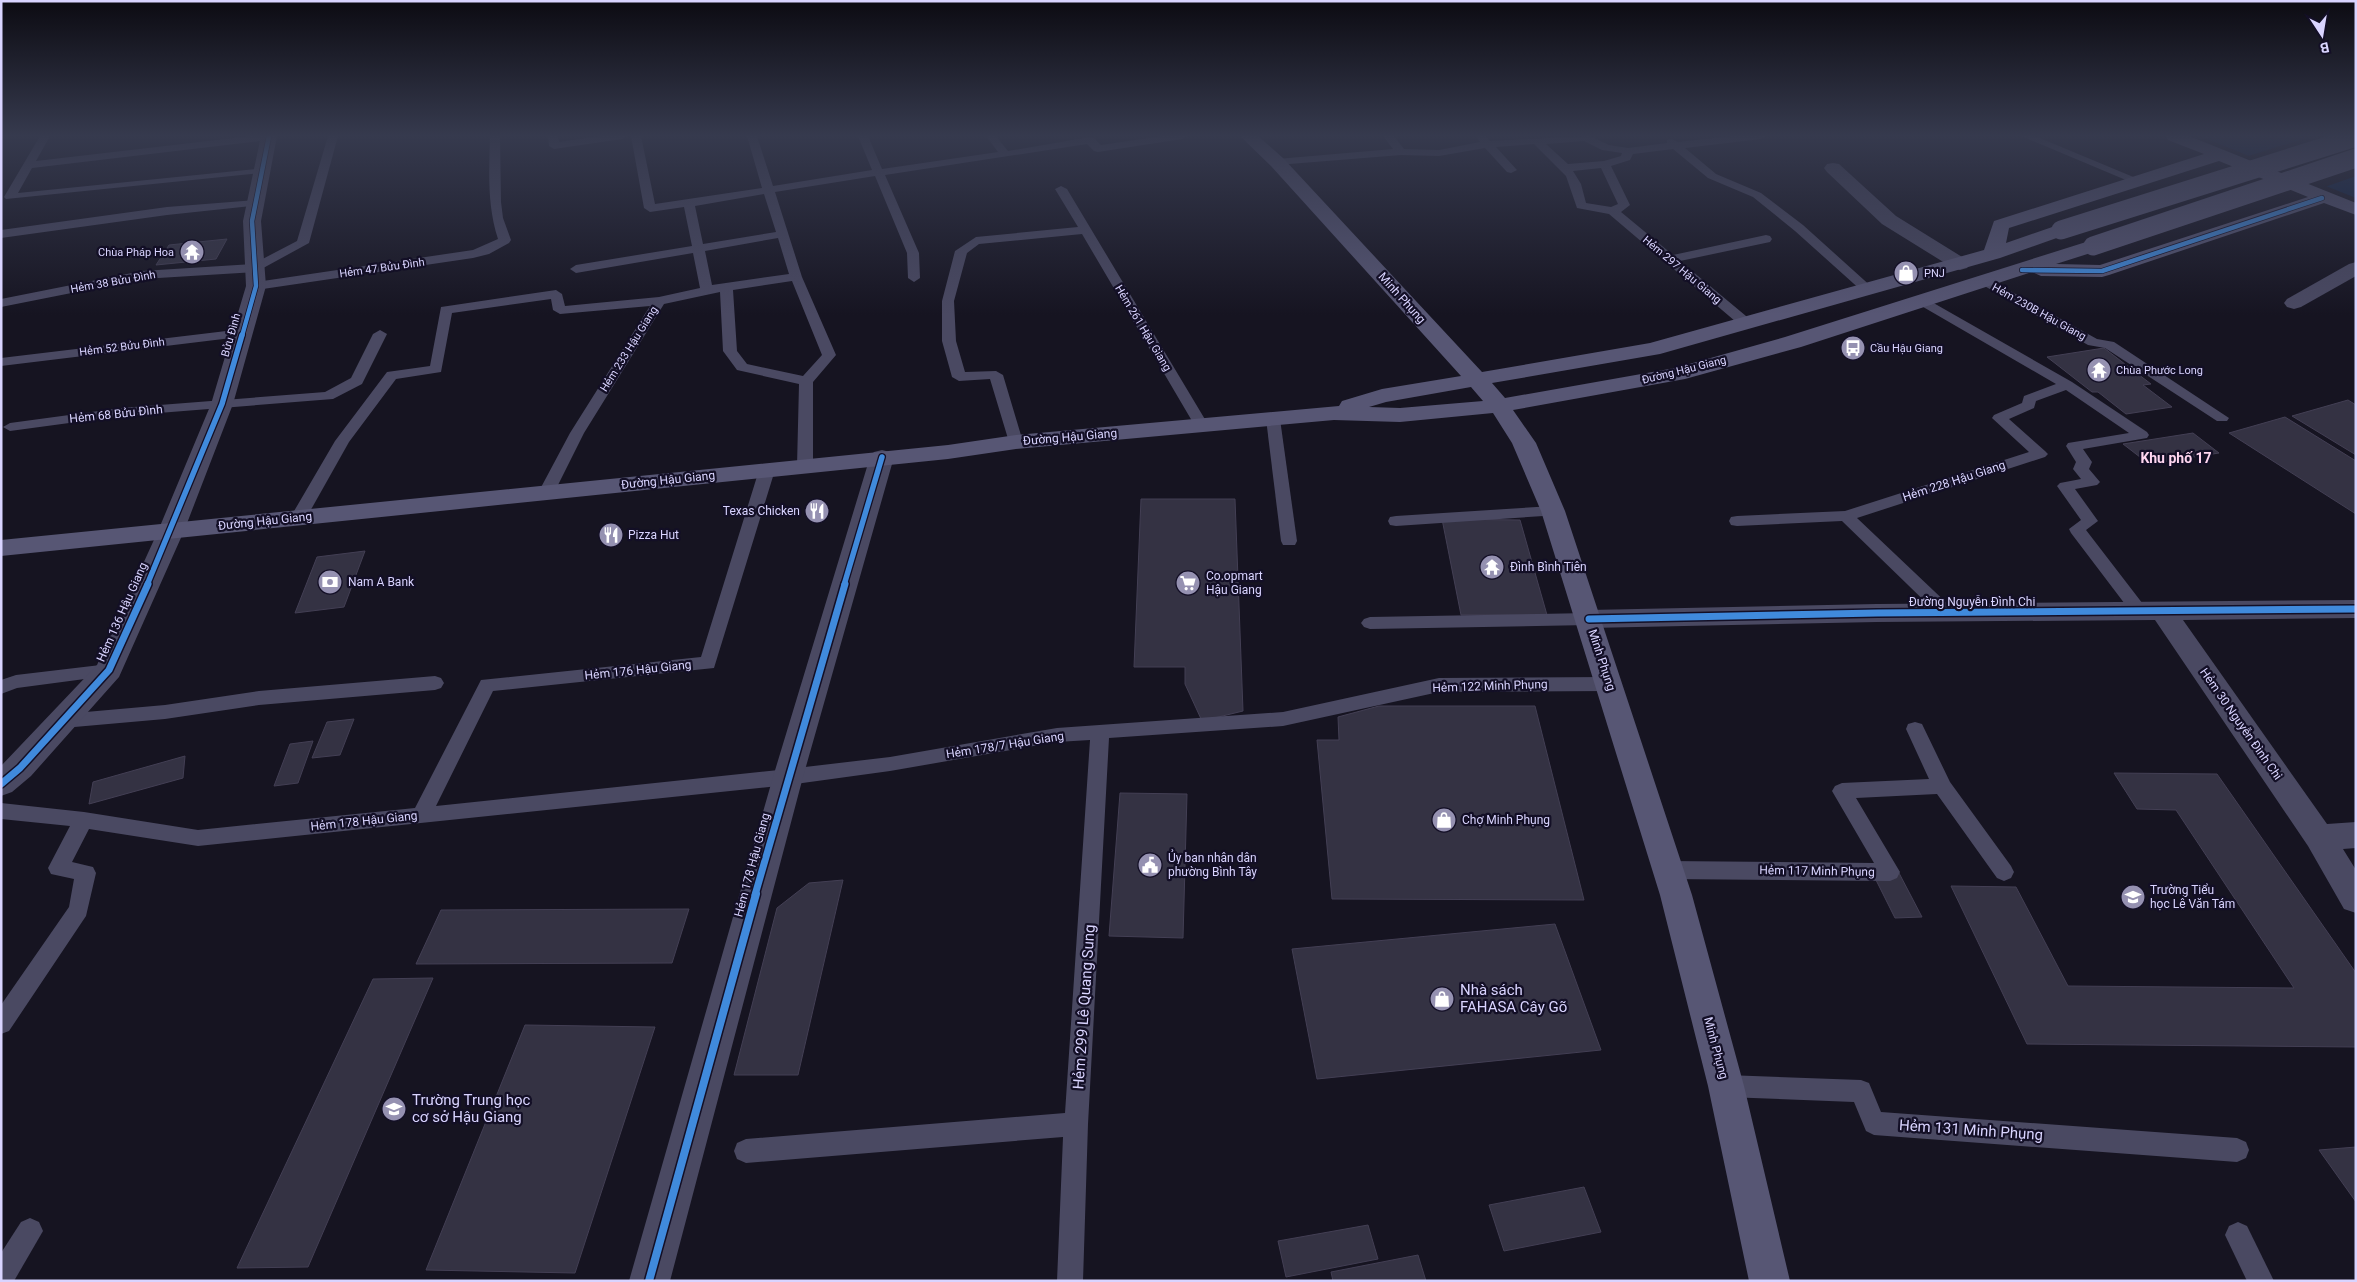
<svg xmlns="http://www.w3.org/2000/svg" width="2357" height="1282" font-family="Roboto,sans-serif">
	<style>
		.water { fill: #0d2144 }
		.pier { fill: #161421 }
		.building { fill: #343243; stroke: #433f54 }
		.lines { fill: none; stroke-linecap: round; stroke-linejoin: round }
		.lane { fill: #4a4962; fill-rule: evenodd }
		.street { fill: #4a4962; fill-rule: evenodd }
		.secondary { fill: #575674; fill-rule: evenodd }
		.secondary-bridge { stroke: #575674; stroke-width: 19 }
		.cycleway-far3-casing { stroke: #130f26; stroke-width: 6 }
		.cycleway-far2-casing { stroke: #130f26; stroke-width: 8 }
		.cycleway-far1-casing { stroke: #130f26; stroke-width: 10 }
		.cycleway-casing { stroke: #130f26; stroke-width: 11 }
		.cycleway-far3 { stroke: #408adc; stroke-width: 4.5 }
		.cycleway-far2 { stroke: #408adc; stroke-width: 5.5 }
		.cycleway-far1 { stroke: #408adc; stroke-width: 7 }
		.cycleway { stroke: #408adc; stroke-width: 8 }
		.labels { text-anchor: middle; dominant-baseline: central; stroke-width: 4.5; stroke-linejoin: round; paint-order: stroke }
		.far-poi-label { font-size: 11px; fill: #d9d4ff; stroke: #130f26; text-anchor: start }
		.far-street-label { font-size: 11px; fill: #d9d4ff; stroke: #130f26 }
		.street-label { font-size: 12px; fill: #d9d4ff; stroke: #130f26 }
		.poi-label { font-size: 12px; fill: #d9d4ff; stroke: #130f26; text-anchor: start }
		.neighbourhood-label { font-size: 14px; font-weight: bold; fill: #ffd6f0; stroke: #130f26 }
		.near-poi-label { font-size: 15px; fill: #d9d4ff; stroke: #130f26; text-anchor: start }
		.near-street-label { font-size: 15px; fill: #d9d4ff; stroke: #130f26 }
	</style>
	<rect width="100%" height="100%" fill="#161421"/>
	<!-- water -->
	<polygon class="water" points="2199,136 2300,136 2356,157 2356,198"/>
	<!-- pier -->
	<polygon class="pier" points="2309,137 2356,154 2356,176 2322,188 2245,157"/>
	<!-- building -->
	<g class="building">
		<polygon points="227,239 216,259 156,265 169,245"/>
		<polygon points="2104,348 2151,384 2143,385 2172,407 2126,414 2098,392 2092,392 2047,357"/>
		<polygon points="2348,400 2356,405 2356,455 2292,416"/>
		<polygon points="2285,417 2356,461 2356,514 2229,433"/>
		<polygon points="2193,433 2219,453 2149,464 2123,444"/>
		<polygon points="1141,499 1235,499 1243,711 1202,721 1185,684 1185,667 1134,667"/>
		<polygon points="1442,519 1520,520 1547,615 1461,615"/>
		<polygon points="365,551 344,607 295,613 317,557"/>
		<polygon points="1379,706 1535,706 1584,900 1332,899 1317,740 1339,740 1338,717"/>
		<polygon points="354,719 340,755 312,758 327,722"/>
		<polygon points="313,741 298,783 274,786 290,744"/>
		<polygon points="185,756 183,778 89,804 93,782"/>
		<polygon points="2114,773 2217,774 2356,973 2356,1047 2027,1044 1951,886 2016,887 2068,986 2294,988 2176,810 2137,809"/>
		<polygon points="1120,793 1187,794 1183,938 1109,936"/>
		<polygon points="1899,873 1922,917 1895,918 1873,874"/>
		<polygon points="843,880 798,1075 734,1075 777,908 809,883"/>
		<polygon points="689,909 672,963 416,964 441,910"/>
		<polygon points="1555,924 1601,1050 1317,1079 1292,949"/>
		<polygon points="433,978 308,1267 237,1268 373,979"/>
		<polygon points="525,1025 655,1027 575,1273 426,1270"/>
		<polygon points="2356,1147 2356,1202 2319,1150"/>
		<polygon points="1584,1187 1601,1232 1504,1251 1489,1205"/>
		<polygon points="1368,1225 1378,1259 1286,1277 1278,1241"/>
		<polygon points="1418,1255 1426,1281 1333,1281 1331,1272"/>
	</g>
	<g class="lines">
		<!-- lane -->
		<g class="lane">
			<polygon points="40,136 50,136 36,161 251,136 274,137 269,140 32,168 18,193 266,168 268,170 262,173 6,199 4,197"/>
			<polygon points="328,136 338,136 309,243 256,272 142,279 1,307 1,299 142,271 253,264 297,241"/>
			<path d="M490,136H500L501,202L503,218L511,240L509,243L489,254L473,258L256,290L250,286L256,282L473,250L498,239C487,205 489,171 490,136Z"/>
			<polygon points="548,136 558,136 559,142 601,136 627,136 622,139 554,149 549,146"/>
			<path d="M631,136H641L655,204L762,188L747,136H757L773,186L872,170L858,136H868L882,169L998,152L986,136H996L1008,151L1090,137L1094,138L1101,145L1162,136H1187L1182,139L1098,152L1094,151L1087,144L885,175L919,253L920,278L914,282L908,278L907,253L875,176L775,192L802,277L836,355L813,382V466L810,469L805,471L797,466L799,384L737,370L723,351L720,292L664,304L584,433L554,493L551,496H541L538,493L570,433L650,306L560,314L553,310L551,299L452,313L441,372L396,379L349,442L304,522H292L290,518L335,441L387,372L430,366L441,307L556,290L562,294L565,306L659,297L700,288L693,253L576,273L570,269L576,265L692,246L684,207L650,212L644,208ZM764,194L776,232L703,244L695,206ZM778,238L789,274L712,285L705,251ZM792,281L822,355L803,376L747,364L737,351L733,290Z"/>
			<path d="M1383,136H1394L1404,149L1439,150L1480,142L1477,138L1478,136H1486L1490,141L1590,136L1609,145L1628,148L1667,143V140L1671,139L1678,142L1733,136H1766L1761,139L1685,148L1716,174L1761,193L1803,225L1874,289L1868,293L1863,292L1795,231L1753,197L1708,178L1673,149L1633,154L1630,160L1611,166L1630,205L1621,212L1673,255L1766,235L1770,236L1772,239L1770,242L1680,261L1752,321L1754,324L1752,327H1742L1609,214L1577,208L1566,176L1534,144L1496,147L1517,170L1511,173L1507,172L1485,148L1439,156L1401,155L1277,165L1271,162L1277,159L1393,149ZM1584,141L1602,150L1622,153L1621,156L1604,161L1568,164L1546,144ZM1601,168L1618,204L1611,207L1586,203L1581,184L1573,171Z"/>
			<polygon points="2021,136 2035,136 2143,181 2141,183 2133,183"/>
			<polygon points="1061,186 1067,189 1209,426 1207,429 1202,430 1195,426 1082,234 979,244 967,253 954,301 956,341 965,372 996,371 1003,375 1023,442 1021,445 1016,446 1009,442 990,379 959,381 952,377 942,341 942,301 955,251 976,237 1078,227 1055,189"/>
			<polygon points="256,200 260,201 262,203 260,205 167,215 1,238 1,230 167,207"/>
			<polygon points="1985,277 2097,339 2114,342 2229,418 2227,421 2217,421 2105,348 2088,345 1981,284 1979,281 1981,278"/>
			<polygon points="1923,297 2072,382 2147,432 2149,435 2147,438 2083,449 2092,462 2089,469 2100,482 2097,485 2075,489 2098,521 2086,530 2146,608 2149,612 2146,616 2140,618 2134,616 2071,533 2069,529 2081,520 2057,486 2060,483 2081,479 2073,469 2076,462 2066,446 2068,443 2129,433 2066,390 2036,401 2034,408 2009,419 2045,451 2048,454 2045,457 1857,518 1953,609 1956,613 1953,617 1947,619 1941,617 1842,521 1737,526 1731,525 1729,521 1731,517 1737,516 1845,511 2029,452 1992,418 1994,415 2022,403 2024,396 2056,384 1918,304 1917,301 1918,298"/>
			<polygon points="243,329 248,330 250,333 248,336 1,366 1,358"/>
			<polygon points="380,330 387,334 362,384 333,399 121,416 10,431 3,427 10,423 121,408 325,392 351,378 373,334"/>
			<polygon points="1273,415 1280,419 1297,541 1295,545 1283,545 1281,541 1266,419"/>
			<polygon points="767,465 772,467 775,470 714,668 493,691 436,806 788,769 890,757 1057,728 1283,712 1439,678 1610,677 1616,679 1619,684 1616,689 1610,691 1439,692 1283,726 1109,738 1088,1124 1083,1281 1057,1281 1063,1137 746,1163 737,1159 734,1151 737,1143 746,1139 1065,1113 1090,740 1057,742 890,771 788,785 198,846 89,829 72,862 93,867 96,873 86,916 9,1031 1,1034 1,1005 69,907 74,879 51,874 48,868 70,826 1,819 1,803 84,812 198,830 415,808 481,680 701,657 759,470 762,467"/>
			<polygon points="1553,506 1559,507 1561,511 1559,515 1396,526 1390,525 1388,521 1390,517 1396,516"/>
			<polygon points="1589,613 1595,615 1598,619 1595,623 1589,625 1370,629 1364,627 1361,623 1364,619 1370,617"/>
			<polygon points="109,664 115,665 118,670 115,675 17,688 1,694 1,680 16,675"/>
			<polygon points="435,676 441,678 444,683 441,688 435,690 259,705 165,719 63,728 56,726 54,721 56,716 63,714 165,705 259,691"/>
			<polygon points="1915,722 1922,724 1950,782 2011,866 2014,872 2011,878 2004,881 1997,878 1937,794 1856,798 1900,872 1897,878 1890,881 1667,879 1660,876 1657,870 1660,864 1667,861 1874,863 1832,791 1835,786 1842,783 1929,779 1906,729 1908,724"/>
			<polygon points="1726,1075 1861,1080 1869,1083 1881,1112 2237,1138 2246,1142 2249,1150 2246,1158 2237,1162 1874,1135 1866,1131 1854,1102 1726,1097 1718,1094 1714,1086 1718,1078"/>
			<polygon points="30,1218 39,1222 43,1231 14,1281 1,1281 1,1253 21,1222"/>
			<polygon points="2238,1222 2247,1226 2274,1281 2247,1281 2225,1235 2229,1226"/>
		</g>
		<!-- street -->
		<g class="street">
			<polygon points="261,136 277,136 261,221 266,286 233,404 184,531 119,677 31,776 12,792 1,796 1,766 97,665 158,531 211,404 246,286 243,221"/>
			<polygon points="1833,163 1839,164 1896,216 1967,260 1970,264 1967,268 1960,270 1953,268 1882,224 1827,172 1824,168 1827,164"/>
			<polygon points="2356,262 2356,276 2301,307 2294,309 2287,307 2284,303 2287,299 2349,264"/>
			<polygon points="882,450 890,452 894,457 803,777 670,1281 629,1281 773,777 870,457 874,452"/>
			<polygon points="2356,600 2356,618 2183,620 2327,824 2356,822 2356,848 2343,849 2356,870 2356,913 2344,909 2308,846 2155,620 1877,622 1589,628 1579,626 1575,619 1579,612 1589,610 1877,604"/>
		</g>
		<!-- secondary -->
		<path class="secondary" d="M1240,136H1258L1283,158L1482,372L1650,343L1984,250L1994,221L2204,154L2168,140L2166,136H2189L2356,203V215L2324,203L2109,275L2102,277L2041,276L2032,272L1801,347L1685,379L1513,410L1536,443L1565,511L1692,895L1744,1086L1790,1281H1749L1708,1086L1660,895L1541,511L1512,443L1493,413L1400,422L1334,420L1016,449L948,459L1,556V540L948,445L1016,435L1339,406L1342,401L1382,389L1461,376L1271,166ZM2219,161L2308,197L2100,265L2056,264L2100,250L2103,246L2100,242L2093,240L2086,242L1785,337L1675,368L1505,398L1492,383L1660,354L2000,258L2068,234L2070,230L2068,226L2061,224L2006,243L2009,228ZM1471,387L1483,401L1400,408L1369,407L1386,402Z"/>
		<!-- secondary-bridge -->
		<g class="secondary-bridge">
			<polyline points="2061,230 2356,137"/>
			<polyline points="2093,246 2356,158"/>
		</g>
		<defs>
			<g id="cycleway-far3">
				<polyline points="2022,270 2102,271 2322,198"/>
				<polyline points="242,336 256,286 252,221 269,136"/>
			</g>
			<g id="cycleway-far2">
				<polyline points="147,585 222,404 242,335"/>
				<polyline points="844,585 882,457"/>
			</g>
			<g id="cycleway-far1">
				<polyline points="1589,619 1877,613 2356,609"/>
				<polyline points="1,784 20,768 109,670 148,584"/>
				<polyline points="755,895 845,584"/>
			</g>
			<polyline id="cycleway" points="649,1281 756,894"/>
		</defs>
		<!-- cycleway-far3 casing -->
		<use href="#cycleway-far3" class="cycleway-far3-casing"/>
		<!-- cycleway-far2 casing -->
		<use href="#cycleway-far2" class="cycleway-far2-casing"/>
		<!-- cycleway-far1 casing -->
		<use href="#cycleway-far1" class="cycleway-far1-casing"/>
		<!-- cycleway casing -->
		<use href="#cycleway" class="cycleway-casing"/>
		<!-- cycleway-far3 -->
		<use href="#cycleway-far3" class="cycleway-far3"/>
		<!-- cycleway-far2 -->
		<use href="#cycleway-far2" class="cycleway-far2"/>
		<!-- cycleway-far1 -->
		<use href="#cycleway-far1" class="cycleway-far1"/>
		<!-- cycleway -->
		<use href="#cycleway" class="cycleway"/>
	</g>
	<!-- sky -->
	<linearGradient id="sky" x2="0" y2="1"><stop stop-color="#0c0b12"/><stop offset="0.43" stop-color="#363a4e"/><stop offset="1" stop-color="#363a4e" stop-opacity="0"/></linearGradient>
	<rect width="2357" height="315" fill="url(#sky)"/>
	<!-- icons -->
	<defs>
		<symbol id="temple-disc" viewBox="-11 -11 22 22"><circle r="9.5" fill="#9591b1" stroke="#130f26"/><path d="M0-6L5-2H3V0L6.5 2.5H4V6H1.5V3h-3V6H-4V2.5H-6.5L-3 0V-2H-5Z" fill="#fff"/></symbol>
		<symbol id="shop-disc" viewBox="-11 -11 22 22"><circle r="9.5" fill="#9591b1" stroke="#130f26"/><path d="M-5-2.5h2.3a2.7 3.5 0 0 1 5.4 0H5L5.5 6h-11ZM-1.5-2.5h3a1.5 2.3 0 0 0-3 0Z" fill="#fff"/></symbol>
		<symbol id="bus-disc" viewBox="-11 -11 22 22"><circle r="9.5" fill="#9591b1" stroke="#130f26"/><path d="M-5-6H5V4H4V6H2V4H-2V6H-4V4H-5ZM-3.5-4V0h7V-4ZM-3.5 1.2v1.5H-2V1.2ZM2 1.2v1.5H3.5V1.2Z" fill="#fff"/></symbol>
		<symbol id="restaurant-disc" viewBox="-11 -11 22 22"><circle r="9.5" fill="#9591b1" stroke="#130f26"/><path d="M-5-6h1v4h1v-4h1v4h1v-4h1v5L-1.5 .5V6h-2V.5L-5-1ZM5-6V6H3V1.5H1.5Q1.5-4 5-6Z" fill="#fff"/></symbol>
		<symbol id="bank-disc" viewBox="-11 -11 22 22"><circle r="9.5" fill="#9591b1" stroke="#130f26"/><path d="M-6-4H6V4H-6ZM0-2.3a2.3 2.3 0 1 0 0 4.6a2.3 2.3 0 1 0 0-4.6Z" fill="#fff"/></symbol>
		<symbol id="supermarket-disc" viewBox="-11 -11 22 22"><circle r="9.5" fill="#9591b1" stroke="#130f26"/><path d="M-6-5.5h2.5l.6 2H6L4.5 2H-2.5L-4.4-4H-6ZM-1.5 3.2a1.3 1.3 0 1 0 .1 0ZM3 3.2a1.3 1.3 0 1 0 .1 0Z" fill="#fff"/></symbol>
		<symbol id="civic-disc" viewBox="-11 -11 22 22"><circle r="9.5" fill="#9591b1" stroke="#130f26"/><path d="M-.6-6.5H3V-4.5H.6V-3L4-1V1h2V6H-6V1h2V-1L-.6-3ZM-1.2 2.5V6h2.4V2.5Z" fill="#fff"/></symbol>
		<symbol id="school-disc" viewBox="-11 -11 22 22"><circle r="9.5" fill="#9591b1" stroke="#130f26"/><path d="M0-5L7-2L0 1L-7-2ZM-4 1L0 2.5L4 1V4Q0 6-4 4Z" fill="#fff"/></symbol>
	</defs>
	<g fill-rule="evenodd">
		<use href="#temple-disc" x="178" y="238" width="28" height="28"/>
		<use href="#shop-disc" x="1892" y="259" width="28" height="28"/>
		<use href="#bus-disc" x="1839" y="334" width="28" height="28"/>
		<use href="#temple-disc" x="2085" y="356" width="28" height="28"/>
		<use href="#restaurant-disc" x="803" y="497" width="28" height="28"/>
		<use href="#restaurant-disc" x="597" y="521" width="28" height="28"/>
		<use href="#temple-disc" x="1478" y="553" width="28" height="28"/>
		<use href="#bank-disc" x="316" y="568" width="28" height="28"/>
		<use href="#supermarket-disc" x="1174" y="569" width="28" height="28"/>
		<use href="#shop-disc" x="1430" y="806" width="28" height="28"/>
		<use href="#civic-disc" x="1136" y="851" width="28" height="28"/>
		<use href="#school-disc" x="2119" y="883" width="28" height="28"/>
		<use href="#shop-disc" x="1428" y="985" width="28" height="28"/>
		<use href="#school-disc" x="380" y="1095" width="28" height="28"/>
	</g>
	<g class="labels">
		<!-- far-poi labels -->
		<g class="far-poi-label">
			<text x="174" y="252" text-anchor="end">Chùa Pháp Hoa</text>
			<text x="1924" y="273">PNJ</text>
			<text x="1870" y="348">Cầu Hậu Giang</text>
			<text x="2116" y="370">Chùa Phước Long</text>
		</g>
		<!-- far-street labels -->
		<g class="far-street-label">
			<text transform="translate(382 268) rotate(-8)">Hẻm 47 Bửu Đình</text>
			<text transform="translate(1682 270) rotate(40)">Hẻm 297 Hậu Giang</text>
			<text transform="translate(113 282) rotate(-10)">Hẻm 38 Bửu Đình</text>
			<text transform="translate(2039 312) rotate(29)">Hẻm 230B Hậu Giang</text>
			<text transform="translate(1143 328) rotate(59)">Hẻm 261 Hậu Giang</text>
			<text transform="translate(231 335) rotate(-74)">Bửu Đình</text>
			<text transform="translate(122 347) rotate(-7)">Hẻm 52 Bửu Đình</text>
			<text transform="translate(629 349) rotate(-58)">Hẻm 233 Hậu Giang</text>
			<text transform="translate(1684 370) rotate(-14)">Đường Hậu Giang</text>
		</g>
		<!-- street labels -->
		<g class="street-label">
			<text transform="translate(1402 298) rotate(48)">Minh Phụng</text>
			<text transform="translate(116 414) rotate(-6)">Hẻm 68 Bửu Đình</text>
			<text transform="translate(1070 437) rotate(-5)">Đường Hậu Giang</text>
			<text transform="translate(668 480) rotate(-6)">Đường Hậu Giang</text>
			<text transform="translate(1954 481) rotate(-18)">Hẻm 228 Hậu Giang</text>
			<text transform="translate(265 521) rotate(-6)">Đường Hậu Giang</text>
			<text x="1972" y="602">Đường Nguyễn Đình Chi</text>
			<text transform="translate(122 612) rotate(-66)">Hẻm 136 Hậu Giang</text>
			<text transform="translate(1602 660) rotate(72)">Minh Phụng</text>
			<text transform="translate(638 670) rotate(-6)">Hẻm 176 Hậu Giang</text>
			<text transform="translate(1490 686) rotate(-2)">Hẻm 122 Minh Phụng</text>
			<text transform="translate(2241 724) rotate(55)">Hẻm 30 Nguyễn Đình Chi</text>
			<text transform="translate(1005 745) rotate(-9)">Hẻm 178/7 Hậu Giang</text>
			<text transform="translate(364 821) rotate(-6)">Hẻm 178 Hậu Giang</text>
			<text transform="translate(752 865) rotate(-75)">Hẻm 178 Hậu Giang</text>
			<text transform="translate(1817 871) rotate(1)">Hẻm 117 Minh Phụng</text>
			<text transform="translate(1716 1048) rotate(75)">Minh Phụng</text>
		</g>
		<!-- poi labels -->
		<g class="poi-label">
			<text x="800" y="511" text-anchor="end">Texas Chicken</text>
			<text x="628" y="535">Pizza Hut</text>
			<text x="1510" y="567">Đình Bình Tiên</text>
			<text x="1206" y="576">Co.opmart<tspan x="1206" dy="14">Hậu Giang</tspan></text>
			<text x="348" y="582">Nam A Bank</text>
			<text x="1462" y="820">Chợ Minh Phụng</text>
			<text x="1168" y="858">Ủy ban nhân dân<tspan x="1168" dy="14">phường Bình Tây</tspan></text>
			<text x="2150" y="890">Trường Tiểu<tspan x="2150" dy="14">học Lê Văn Tám</tspan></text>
		</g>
		<!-- neighbourhood labels -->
		<g class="neighbourhood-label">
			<text x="2176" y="458">Khu phố 17</text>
		</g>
		<!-- near-poi labels -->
		<g class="near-poi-label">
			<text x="1460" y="990">Nhà sách<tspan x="1460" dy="17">FAHASA Cây Gõ</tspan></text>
			<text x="412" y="1100">Trường Trung học<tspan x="412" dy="17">cơ sở Hậu Giang</tspan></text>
		</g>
		<!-- near-street labels -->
		<g class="near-street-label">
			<text transform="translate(1084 1007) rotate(-86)">Hẻm 299 Lê Quang Sung</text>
			<text transform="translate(1971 1130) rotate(4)">Hẻm 131 Minh Phụng</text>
		</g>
	</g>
	<!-- border -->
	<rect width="2357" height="1282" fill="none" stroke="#d9d4ff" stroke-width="5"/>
	<!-- north arrow -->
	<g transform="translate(2322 35) rotate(168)" stroke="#130f26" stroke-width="4" paint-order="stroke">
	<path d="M0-4L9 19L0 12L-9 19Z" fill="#d9d4ff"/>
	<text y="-8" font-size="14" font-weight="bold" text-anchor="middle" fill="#d9d4ff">B</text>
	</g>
</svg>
